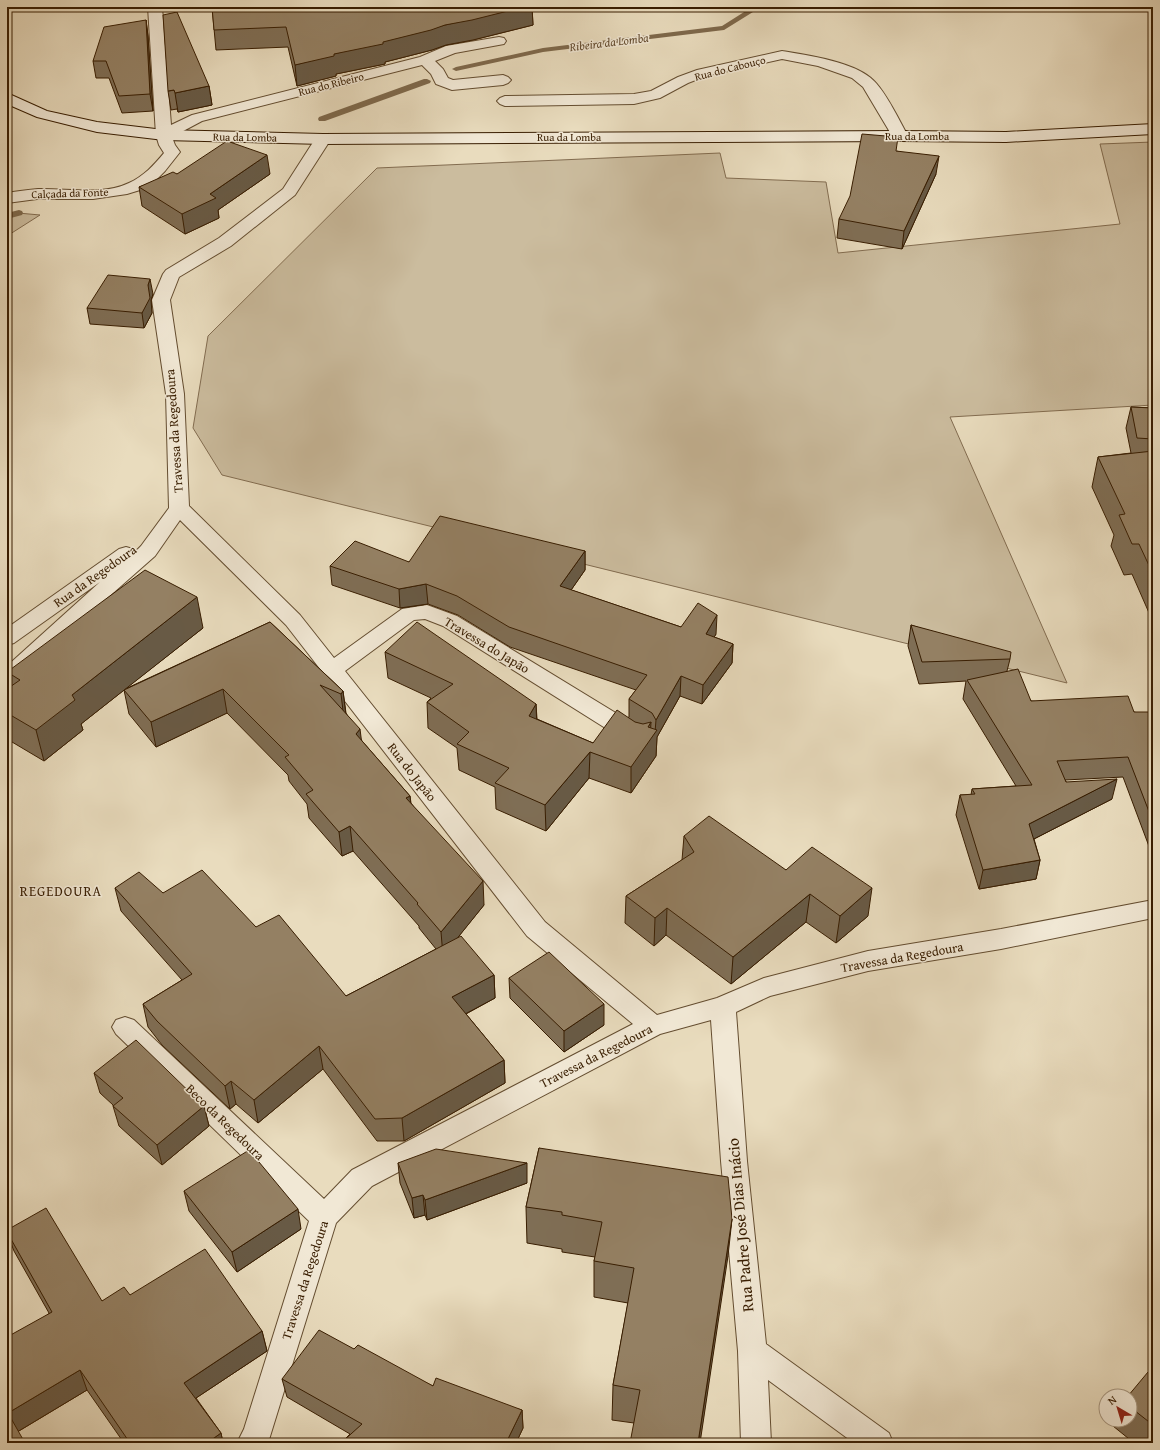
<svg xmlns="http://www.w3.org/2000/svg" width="1160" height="1450" font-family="'Gentium Book Plus',serif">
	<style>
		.green { fill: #cbbc9e; stroke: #826c50 }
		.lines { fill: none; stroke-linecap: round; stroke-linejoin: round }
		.stream { fill: #7e694c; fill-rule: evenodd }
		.street-casing { stroke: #644d30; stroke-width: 2 }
		.secondary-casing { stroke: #381d01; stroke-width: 2 }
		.street { fill: #f1e8d5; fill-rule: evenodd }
		.secondary { fill: #f1e8d5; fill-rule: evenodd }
		.wall { fill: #7f6e55; stroke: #381d01 }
		.shaded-wall { fill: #685a45; stroke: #381d01 }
		.building { fill: #948063; stroke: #381d01 }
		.labels { text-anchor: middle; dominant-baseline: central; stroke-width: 3; stroke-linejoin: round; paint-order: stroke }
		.far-street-label { font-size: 11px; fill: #381d01; stroke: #f1e8d5 }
		.far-water-label { font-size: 12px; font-style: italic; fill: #61492d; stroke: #f1e8d5 }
		.street-label { font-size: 13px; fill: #381d01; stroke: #f1e8d5 }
		.neighbourhood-label { font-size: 14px; letter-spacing: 1px; fill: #381d01; stroke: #f1e8d5 }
		.near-street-label { font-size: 16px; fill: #381d01; stroke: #f1e8d5 }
	</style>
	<rect width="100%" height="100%" fill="#e9dcbe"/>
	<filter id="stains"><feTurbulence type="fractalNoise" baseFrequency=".005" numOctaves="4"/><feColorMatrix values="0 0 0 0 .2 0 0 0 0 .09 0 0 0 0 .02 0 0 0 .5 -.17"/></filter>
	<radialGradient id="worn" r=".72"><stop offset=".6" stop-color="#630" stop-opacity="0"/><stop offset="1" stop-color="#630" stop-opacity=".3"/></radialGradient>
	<!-- green -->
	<g class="green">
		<polygon points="1153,142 1153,405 950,417 1067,683 222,475 193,428 208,336 377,168 720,153 726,178 826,182 838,253 1120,224 1100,144"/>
		<polygon points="7,212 40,215 7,236"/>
	</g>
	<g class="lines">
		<!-- stream -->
		<g class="stream">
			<polygon points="752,7 761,7 724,30 543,52 456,71 452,69 456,67 543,48 722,26"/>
			<polygon points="424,79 427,79 431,81 430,83 325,121 319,121 318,119 319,117"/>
			<polygon points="19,210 22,211 23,213 22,215 7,219 7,213"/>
		</g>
		<defs>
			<g id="street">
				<path d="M148,7H162L171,125L192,115L420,57L446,46L499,37L504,38L506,41L504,44L455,53L435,61L443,69L448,78L453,80L503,75L508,77L511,80L508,83L503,85L452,90L436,84L431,74L422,65L202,121L172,137L175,145L180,152L165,171L154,182L140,190L127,194L93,199H37L7,203V193C17,191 27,190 38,189C67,188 102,196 129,183C144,176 154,165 164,153L159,145L156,135Z"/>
				<path d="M782,51C807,55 856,62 874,81C887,94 899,120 908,136L906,139L900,141L894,139L863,87L852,78L818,66L782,59L706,76L688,83L660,98L634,104L505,106L500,104L497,101L500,98L505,96L634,94L651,91L678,77L697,70Z"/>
				<polygon points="323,134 329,136 331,139 295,195 231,246 179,277 170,300 184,394 189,506 300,615 334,658 402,609 427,605 457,616 642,729 645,735 642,741 634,743 626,741 443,626 425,619 414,620 345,671 545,922 657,1015 717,998 764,978 868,951 1001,929 1153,900 1153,918 1001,949 868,971 770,996 736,1012 747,1161 766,1344 889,1433 893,1443 854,1443 768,1380 771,1443 741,1443 738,1351 721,1161 711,1020 660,1034 372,1186 336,1223 268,1443 237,1443 244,1429 309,1221 116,1034 112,1027 116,1020 125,1017 134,1020 324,1199 352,1170 633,1024 527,936 286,625 180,520 155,556 54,645 15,683 7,685 7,666 100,582 14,643 7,645 7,628 119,549 126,547 133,549 135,552 141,546 169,508 166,394 152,300 163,274 166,270 219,238 283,189 317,136"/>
			</g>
			<polygon id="secondary" points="7,93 47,111 97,122 164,130 323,134 900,131 1006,132 1153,124 1153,134 1006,142 900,141 323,144 164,140 97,132 37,117 7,104"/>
		</defs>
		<!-- street casing -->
		<use href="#street" class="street-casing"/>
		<!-- secondary casing -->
		<use href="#secondary" class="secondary-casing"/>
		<!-- street -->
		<use href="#street" class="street"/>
		<!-- secondary -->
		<use href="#secondary" class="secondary"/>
	</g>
	<!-- wall -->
	<g class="wall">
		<polygon points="212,7 532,7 533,25 473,40 446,45 432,50 385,62 385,64 336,74 336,76 297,86 288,47 216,50"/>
		<polygon points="146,20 148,36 153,111 122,113 109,78 96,78 93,61"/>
		<polygon points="209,86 212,105 178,112 177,109 171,110 168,91"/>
		<polygon points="897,151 936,174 902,249 837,238 839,219"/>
		<polygon points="177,174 270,174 218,210 219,218 185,234 142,206 139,187"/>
		<polygon points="153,294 151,300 152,313 144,328 90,324 87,308"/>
		<polygon points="1131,407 1153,408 1153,622 1132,574 1124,575 1111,546 1114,535 1092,487 1098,457 1131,453 1126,428"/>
		<polygon points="585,551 585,570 571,590 681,627 716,634 714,637 733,644 732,663 702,704 680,696 657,737 656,756 631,793 589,778 546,831 496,809 495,787 459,770 457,748 428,728 427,702 431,698 388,678 385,652 536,704 537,719 593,743 629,717 629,699 636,690 510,647 458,615 428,604 400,608 332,585 330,566 409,562"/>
		<polygon points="270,622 343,691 346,713 362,741 410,796 411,803 484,905 458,937 494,975 495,998 466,1014 504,1060 505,1083 404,1141 377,1141 323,1069 258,1123 236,1104 230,1109 162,1045 148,1027 143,1004 182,980 121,911 115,888 163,893 256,927 346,996 436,949 419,928 419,926 353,851 342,856 309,818 307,804 289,781 288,775 227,713 156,747 129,714 124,690 81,724 83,730 44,761 7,739 7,689 11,686 7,672 203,628 125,689"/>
		<polygon points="911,625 1010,659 1007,671 1031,701 1134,712 1153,717 1153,857 1123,777 1065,780 1066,782 1112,799 1034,839 1040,860 1036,879 979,889 956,815 960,795 971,795 972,789 1016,786 963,699 966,681 919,684 908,646"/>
		<polygon points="684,836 786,870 868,916 836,943 806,922 731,984 666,935 654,946 625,923 626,896 682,860"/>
		<polygon points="509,978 604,1025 564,1052 510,998"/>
		<polygon points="94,1073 204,1106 209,1126 162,1165 119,1126 113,1106 113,1105 100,1093"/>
		<polygon points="539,1148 728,1256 634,1423 612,1420 613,1385 628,1303 594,1297 594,1261 595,1257 562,1252 562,1249 527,1243 526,1207"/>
		<polygon points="398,1163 527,1183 427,1220 425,1215 414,1218 400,1183"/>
		<polygon points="184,1191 301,1229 237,1272 189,1211"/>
		<polygon points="7,1230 102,1301 130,1295 262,1331 267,1351 196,1398 221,1433 223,1443 124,1443 87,1390 19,1431 7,1443 49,1313 14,1251 7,1233"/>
		<polygon points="354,1349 433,1386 522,1410 523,1428 516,1443 341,1443 350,1434 287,1397 282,1379"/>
		<polygon points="1153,1376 1153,1443 1134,1443 1113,1426 1116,1420 1130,1420 1130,1396"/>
	</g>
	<!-- shaded-wall -->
	<g class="shaded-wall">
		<polygon points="524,7 532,7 533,25 473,40 446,45 432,50 385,62 385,64 336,74 336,76 297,86 295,65 334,54 445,25"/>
		<polygon points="146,20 148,36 153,111 150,94"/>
		<polygon points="209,86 212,105 178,112 175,93"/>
		<polygon points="267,155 270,174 218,210 219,218 185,234 182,214 210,194"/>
		<polygon points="939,156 936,174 902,249 904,231"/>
		<polygon points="150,279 153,294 151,300 152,313 144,328 142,313 148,285"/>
		<polygon points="585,551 585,570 560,606 560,586"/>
		<polygon points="426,584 428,604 400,608 399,589"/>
		<polygon points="197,597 203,628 81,724 83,730 44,761 36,730 72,695"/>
		<polygon points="7,603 9,611 7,613"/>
		<polygon points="717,615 716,634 705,653 706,634"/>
		<polygon points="733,644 732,663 702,704 703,685"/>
		<polygon points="681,676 680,696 657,737 656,756 631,793 631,767 648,727 651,722 650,739 655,732 656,720"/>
		<polygon points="223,689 227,713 156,747 151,722"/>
		<polygon points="343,691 346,716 344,719 341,694"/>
		<polygon points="536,704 537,729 529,716"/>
		<polygon points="360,729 363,753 356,734"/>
		<polygon points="590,752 589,778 546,831 545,805"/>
		<polygon points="1117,779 1112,799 1024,844 1029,824"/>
		<polygon points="410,796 412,820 406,798"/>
		<polygon points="350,826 353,851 342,856 339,832"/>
		<polygon points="1040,860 1036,879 979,889 983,870"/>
		<polygon points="483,881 484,905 443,956 441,932"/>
		<polygon points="872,888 868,916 836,943 840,916"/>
		<polygon points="810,894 806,922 731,984 733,957"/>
		<polygon points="667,908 666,935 654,946 655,918"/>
		<polygon points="494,975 495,998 454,1020 452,997"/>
		<polygon points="604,1004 604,1025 564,1052 564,1031"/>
		<polygon points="319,1046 323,1069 258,1123 254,1100"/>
		<polygon points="504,1060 505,1083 404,1141 402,1118"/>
		<polygon points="231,1081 236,1104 230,1109 225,1086"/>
		<polygon points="204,1106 209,1126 162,1165 157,1145"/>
		<polygon points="527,1163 527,1183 427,1220 425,1200"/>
		<polygon points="423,1195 425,1215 414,1218 412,1198"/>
		<polygon points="298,1209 301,1229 237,1272 232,1252"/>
		<polygon points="732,1219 728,1256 700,1443 698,1443"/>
		<polygon points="262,1331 267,1351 190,1402 184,1383"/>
		<polygon points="80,1370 87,1390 17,1432 8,1413"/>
		<polygon points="522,1410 523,1428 516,1443 506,1443"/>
		<polygon points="221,1433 223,1443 207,1443"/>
	</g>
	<!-- building -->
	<g class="building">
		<polygon points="212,7 524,7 472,20 445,25 431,30 383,42 383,44 334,54 334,56 295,65 286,27 214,30"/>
		<polygon points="177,12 209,86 175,93 174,90 168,91 163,15"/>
		<polygon points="146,20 150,94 119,96 106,61 93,61 104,27"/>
		<polygon points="862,134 898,137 896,151 939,156 904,231 839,219 850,196"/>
		<polygon points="227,141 267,155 210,194 216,198 182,214 139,187 173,172 177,174"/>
		<polygon points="108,275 150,279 148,285 150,298 142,313 87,308"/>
		<polygon points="1131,407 1153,408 1153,439 1137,438"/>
		<polygon points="1153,451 1153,574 1139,544 1132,544 1119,515 1125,514 1098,457"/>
		<polygon points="440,516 585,551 560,586 681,627 698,603 717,615 706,634 733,644 703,685 681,676 656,720 652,713 629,699 647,675 509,627 457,596 426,584 399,589 330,566 355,541 409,562"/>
		<polygon points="145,570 197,597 72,695 75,700 36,730 7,713 7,689 20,680 7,672"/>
		<polygon points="270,622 343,691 341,694 320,685 360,729 356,734 410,796 406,798 483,881 441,932 417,904 418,903 350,826 339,832 306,794 313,790 285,757 289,755 223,689 151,722 124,690"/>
		<polygon points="417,622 536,704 529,716 593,743 617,710 635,722 643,724 651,722 648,727 657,730 631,767 590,752 545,805 495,783 509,768 457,744 469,732 427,702 453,684 385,652"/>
		<polygon points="911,625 1011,652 1010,659 922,662"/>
		<polygon points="1018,669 1031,701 1128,696 1134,712 1150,712 1153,717 1153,822 1128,757 1057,761 1066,782 1117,779 1029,824 1040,860 983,870 960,795 975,794 972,789 1032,785 967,680"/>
		<polygon points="709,816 786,870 812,847 872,888 840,916 810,894 733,957 667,908 655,918 626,896 694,852 684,836"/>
		<polygon points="202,870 256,927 279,915 346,996 461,936 494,975 452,997 504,1060 402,1118 375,1119 319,1046 254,1100 231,1081 225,1086 157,1021 143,1004 192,974 115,888 139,872 163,893"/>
		<polygon points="549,952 604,1004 564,1031 509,978"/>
		<polygon points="136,1040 204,1106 157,1145 113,1106 123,1098 94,1073"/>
		<polygon points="539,1148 728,1177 732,1219 698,1443 630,1443 640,1390 613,1385 634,1268 594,1261 602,1222 562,1215 562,1212 526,1207"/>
		<polygon points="436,1149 527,1163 425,1200 423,1195 412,1198 398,1163"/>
		<polygon points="249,1150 298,1209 232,1252 184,1191"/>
		<polygon points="46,1208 102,1301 124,1287 130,1295 205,1249 262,1331 184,1383 221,1433 207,1443 130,1443 80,1370 8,1413 25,1443 7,1443 7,1337 52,1312 7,1232 7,1230"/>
		<polygon points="319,1330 354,1349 358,1345 433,1386 436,1378 522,1410 506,1443 341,1443 362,1424 282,1379"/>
		<polygon points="1148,1372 1153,1376 1153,1425 1130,1407 1130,1396 1128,1396"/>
	</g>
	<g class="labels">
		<!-- far-street labels -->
		<g class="far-street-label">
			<text transform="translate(730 68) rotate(-14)">Rua do Cabouço</text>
			<text transform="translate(331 84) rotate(-14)">Rua do Ribeiro</text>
			<text x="917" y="136">Rua da Lomba</text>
			<text transform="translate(245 137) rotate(1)">Rua da Lomba</text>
			<text x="569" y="137">Rua da Lomba</text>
			<text transform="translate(70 193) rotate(-2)">Calçada da Fonte</text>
		</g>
		<!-- far-water labels -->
		<g class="far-water-label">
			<text transform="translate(609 42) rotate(-7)">Ribeira da Lomba</text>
		</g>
		<!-- street labels -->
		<g class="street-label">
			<text transform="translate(174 431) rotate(-94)">Travessa da Regedoura</text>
			<text transform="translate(95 576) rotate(-35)">Rua da Regedoura</text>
			<text transform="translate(487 645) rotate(31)">Travessa do Japão</text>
			<text transform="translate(412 772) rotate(52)">Rua do Japão</text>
			<text transform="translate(902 957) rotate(-10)">Travessa da Regedoura</text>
			<text transform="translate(596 1056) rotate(-27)">Travessa da Regedoura</text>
			<text transform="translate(225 1122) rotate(44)">Beco da Regedoura</text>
			<text transform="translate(305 1280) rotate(-72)">Travessa da Regedoura</text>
		</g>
		<!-- neighbourhood labels -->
		<g class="neighbourhood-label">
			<text x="61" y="891">REGEDOURA</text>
		</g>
		<!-- near-street labels -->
		<g class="near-street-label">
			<text transform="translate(740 1225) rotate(-95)">Rua Padre José Dias Inácio</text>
		</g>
	</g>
	<!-- margin -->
	<rect width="1160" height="1450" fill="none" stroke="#e9dcbe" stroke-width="24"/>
	<rect x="8" y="8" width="1144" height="1434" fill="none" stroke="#381d01" stroke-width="2"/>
	<rect x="12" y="12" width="1136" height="1426" fill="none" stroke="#381d01"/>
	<!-- north arrow -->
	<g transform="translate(1118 1408) rotate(322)"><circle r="19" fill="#f1e8d5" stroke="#a79780"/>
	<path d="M0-3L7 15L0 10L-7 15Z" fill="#8f2418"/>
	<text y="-6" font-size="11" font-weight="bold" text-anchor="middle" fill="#381d01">N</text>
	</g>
	<rect width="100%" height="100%" filter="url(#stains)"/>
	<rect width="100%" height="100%" fill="url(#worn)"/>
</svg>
